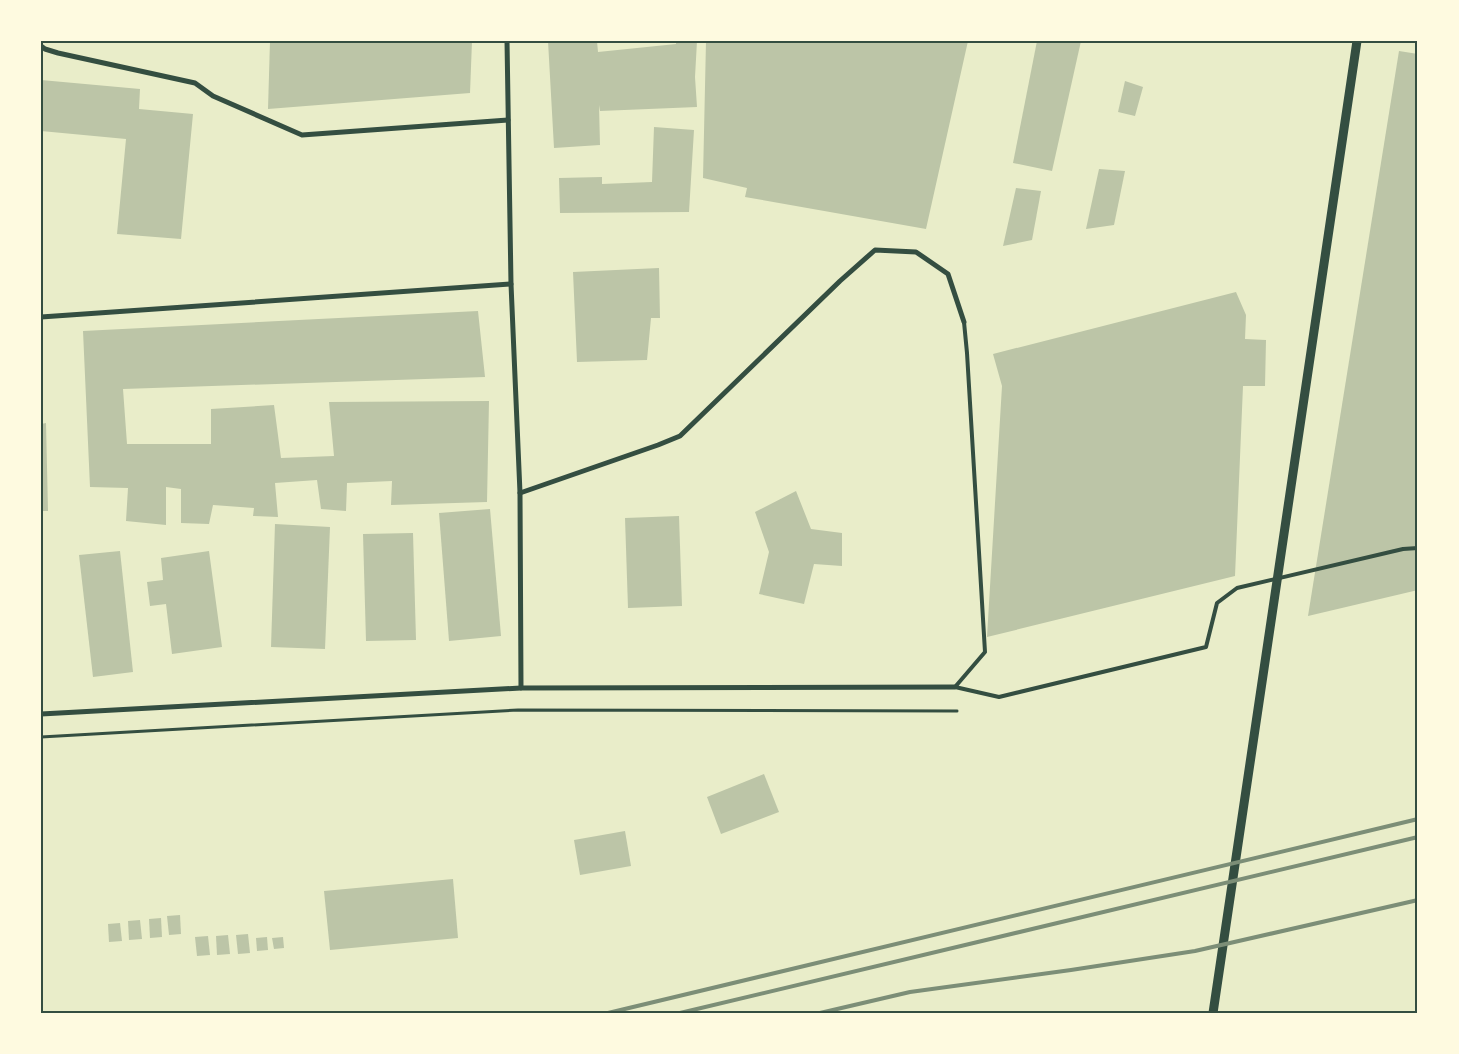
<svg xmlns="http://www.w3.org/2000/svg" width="1459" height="1054" font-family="'Varela Round',sans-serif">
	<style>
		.building { fill: #bcc5a7 }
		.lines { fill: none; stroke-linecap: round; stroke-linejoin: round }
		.path { stroke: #344e41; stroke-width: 3 }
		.service { stroke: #344e41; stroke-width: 4 }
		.minor { stroke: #344e41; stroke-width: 5 }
		.tertiary { stroke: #344e41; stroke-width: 9 }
		.rail { stroke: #7c8e77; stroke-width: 4 }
		.neatline { fill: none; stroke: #344e41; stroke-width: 2 }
	</style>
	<rect width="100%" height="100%" fill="#e9edc9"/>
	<!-- building -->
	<g class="building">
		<polygon points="270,41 472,41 470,93 268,109"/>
		<polygon points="548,41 597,41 598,52 676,44 676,41 697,41 695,77 697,107 600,111 599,105 600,145 554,148"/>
		<polygon points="706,41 968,41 926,229 745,197 747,188 703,178"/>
		<polygon points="1037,41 1081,41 1052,171 1013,163"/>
		<polygon points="1399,51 1418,54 1418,590 1308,616"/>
		<polygon points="41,80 140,89 139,109 193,114 181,239 117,234 126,139 41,131"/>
		<polygon points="1125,81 1143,87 1135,116 1118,112"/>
		<polygon points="654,127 694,130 689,212 560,213 559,178 602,177 602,184 652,182"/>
		<polygon points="1099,169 1125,171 1114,225 1086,229"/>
		<polygon points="1016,188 1041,191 1032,240 1003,246"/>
		<polygon points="659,268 660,318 651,318 647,360 577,362 573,272"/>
		<polygon points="1236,292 1246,315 1245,339 1266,340 1265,386 1243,386 1235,576 987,637 1002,386 993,354"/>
		<polygon points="478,311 485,377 123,389 127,444 211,444 211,409 274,405 281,458 334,456 329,402 489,401 487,502 391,505 392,481 347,483 346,511 321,509 317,480 275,483 278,517 253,516 254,508 213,505 209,524 181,523 181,489 166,487 166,525 126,521 128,488 90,487 83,331"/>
		<polygon points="46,423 48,511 41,511 41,424"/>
		<polygon points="796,491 811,529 842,533 842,566 814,564 804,604 759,594 769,552 755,512"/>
		<polygon points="490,509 501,636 449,641 439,513"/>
		<polygon points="679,516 682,606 628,608 625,518"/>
		<polygon points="275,524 330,527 325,649 271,647"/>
		<polygon points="413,533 416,640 366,641 363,534"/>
		<polygon points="120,551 133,672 93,677 79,555"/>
		<polygon points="209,551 222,647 172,654 166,604 150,606 147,582 163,580 161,558"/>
		<polygon points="764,774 779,812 721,834 707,797"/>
		<polygon points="625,831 631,866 580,875 574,840"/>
		<polygon points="453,879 458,938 330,950 324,891"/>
		<polygon points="180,915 181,934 169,935 167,916"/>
		<polygon points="161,918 162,937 150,938 149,919"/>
		<polygon points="140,920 142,939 129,940 128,921"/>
		<polygon points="120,923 122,941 109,942 108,924"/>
		<polygon points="248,934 250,953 238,954 236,935"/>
		<polygon points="228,935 230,954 217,955 216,936"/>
		<polygon points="208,936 210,955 197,956 195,937"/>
		<polygon points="267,937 268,950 257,951 256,938"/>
		<polygon points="283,937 284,948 274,949 272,938"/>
	</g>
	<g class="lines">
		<!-- path -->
		<polyline class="path" points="41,737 518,710 957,711"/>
		<!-- service -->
		<polyline class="service" points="964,322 967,353 985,652 955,687 999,697 1206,647 1217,603 1237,588 1403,549 1418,548"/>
		<!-- minor -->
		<g class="minor">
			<polyline points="507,41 511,284 520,493 521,688"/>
			<polyline points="41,46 45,49 58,53 195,83 213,96 302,135 508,120"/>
			<polyline points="41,317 511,284"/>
			<polyline points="520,493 658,445 680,436 840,281 875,250 916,252 948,274 964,322"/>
			<polyline points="41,714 521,688 955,687"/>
		</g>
		<!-- tertiary -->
		<polyline class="tertiary" points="1213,1013 1357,41"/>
		<!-- rail -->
		<g class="rail">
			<polyline points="608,1013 1418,819"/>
			<polyline points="680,1013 1418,837"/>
			<polyline points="820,1013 910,992 1071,970 1195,951 1418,900"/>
		</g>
	</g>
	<!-- border -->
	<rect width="1459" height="1054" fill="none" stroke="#fefae0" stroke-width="85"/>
	<rect x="42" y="42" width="1374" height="970" class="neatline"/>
</svg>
